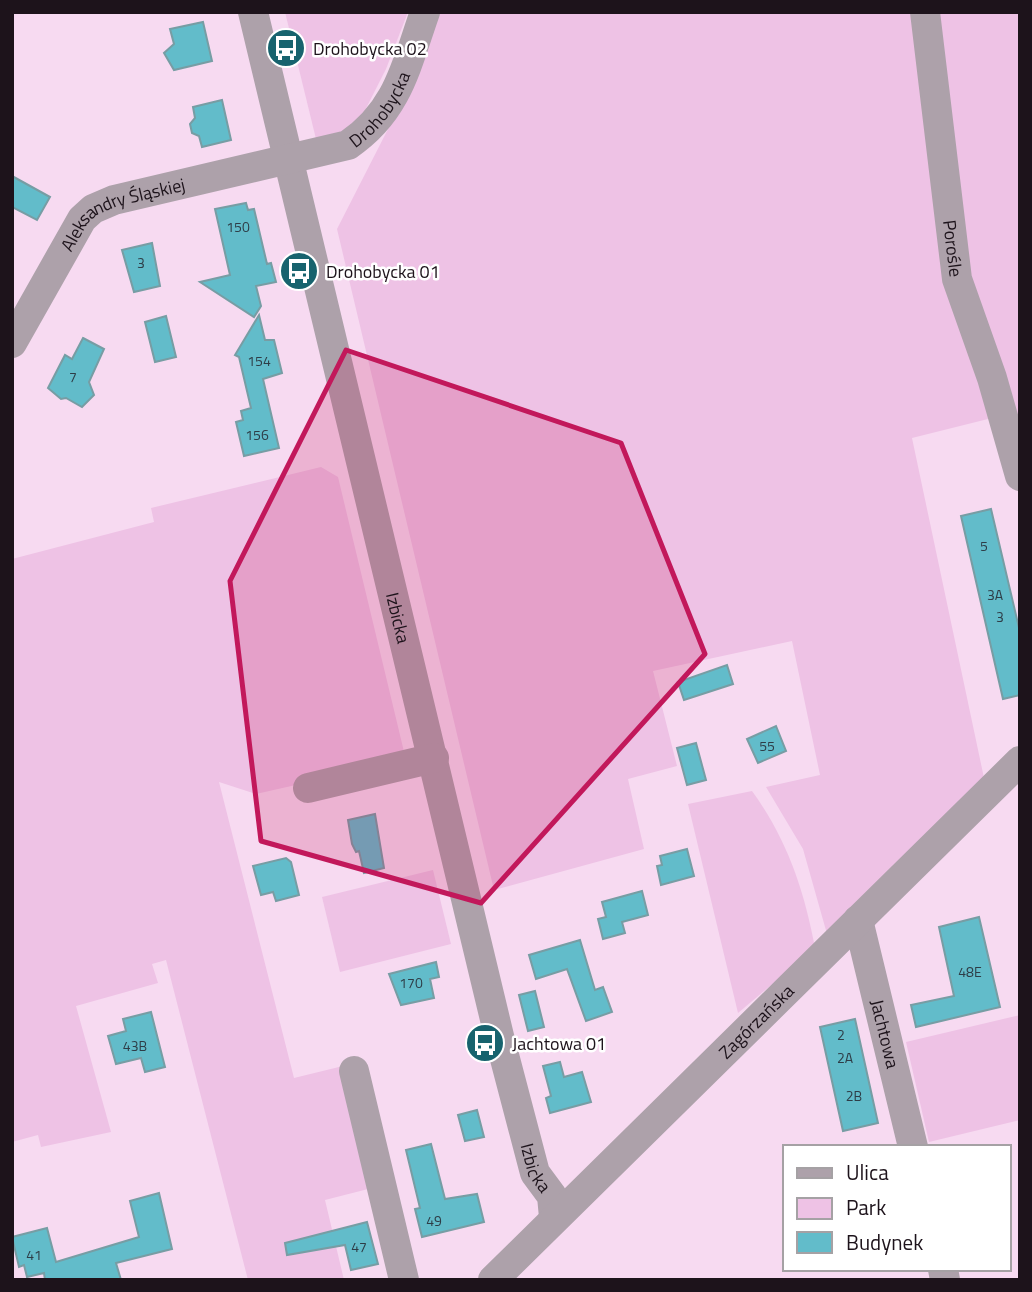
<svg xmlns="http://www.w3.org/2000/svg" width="1032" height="1292" font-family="'Titillium Web',sans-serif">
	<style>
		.green { fill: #eec2e5 }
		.building { fill: #62bcca; stroke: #779da4; stroke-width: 2 }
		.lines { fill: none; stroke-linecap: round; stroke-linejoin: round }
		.minor { stroke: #ada1aa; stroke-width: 30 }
		.marked { fill: #c2185b; fill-opacity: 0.2; stroke: #c2185b; stroke-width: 5; stroke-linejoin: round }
		.labels { text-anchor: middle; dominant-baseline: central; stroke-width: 5; stroke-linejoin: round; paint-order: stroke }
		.number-label { font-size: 14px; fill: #2e3d47 }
		.poi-label { font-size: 18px; fill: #1d131b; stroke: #fff; text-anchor: start }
		.street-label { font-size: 18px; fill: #1d131b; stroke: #fff }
	</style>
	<rect width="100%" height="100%" fill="#f7daf1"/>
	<!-- green -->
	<g class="green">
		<polygon points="285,12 408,12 386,69 355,130 316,139"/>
		<polygon points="440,12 915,12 996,417 912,438 984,778 827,934 803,849 766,787 820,775 792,641 653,671 677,766 628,779 644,849 494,890 337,229 412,82"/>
		<polygon points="934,12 1020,12 1020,441 969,285"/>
		<polygon points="321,467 338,477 406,760 256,794 219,782 294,1078 343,1066 372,1188 325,1200 344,1280 248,1280 166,960 152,964 158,983 76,1006 111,1132 41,1147 38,1135 12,1142 12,559 154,522 151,508"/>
		<path d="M752,791C787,839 804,890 815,948L738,1013L688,804Z"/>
		<polygon points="433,870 451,944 340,972 322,897"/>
		<polygon points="1020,1015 1020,1120 929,1142 906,1042"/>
	</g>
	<!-- building -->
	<g class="building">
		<polygon points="203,22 212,61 174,70 164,53 174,44 170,29"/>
		<polygon points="222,100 231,140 202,147 199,136 192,133 190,124 195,118 193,107"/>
		<polygon points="12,176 50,197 37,220 12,207"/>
		<polygon points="246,203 248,210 254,209 267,264 271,263 276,282 256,286 261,306 254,317 200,282 230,275 215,209"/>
		<polygon points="152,243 160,286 134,292 122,250"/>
		<polygon points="259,315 265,340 274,340 282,373 263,379 279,448 244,456 236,422 243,420 241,411 251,408 239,357 235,355"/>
		<polygon points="166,316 176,357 155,362 145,322"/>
		<polygon points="83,338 104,349 89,382 94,395 82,407 66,398 61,399 48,388 65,355 72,359"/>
		<polygon points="991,509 1020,632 1020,695 1003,699 961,516"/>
		<polygon points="727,665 733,684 684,700 678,682"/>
		<polygon points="776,726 786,751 758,763 747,739"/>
		<polygon points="696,743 706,780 687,785 677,748"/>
		<polygon points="375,814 384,868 364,873 359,851 356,852 352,844 348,820"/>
		<polygon points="687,849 694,876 661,885 657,866 662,865 660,856"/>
		<polygon points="286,858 291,862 299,895 276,901 273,892 261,895 253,866"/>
		<polygon points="642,891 648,915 622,922 625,933 603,939 598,919 606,917 602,902"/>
		<polygon points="979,917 1000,1007 916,1027 911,1005 954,996 939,927"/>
		<polygon points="580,940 595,990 603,987 612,1012 586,1021 567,969 536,979 529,955"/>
		<polygon points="436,962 439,977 430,979 434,998 401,1005 389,974"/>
		<polygon points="535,991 544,1027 528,1031 519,995"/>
		<polygon points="151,1012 165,1067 145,1072 141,1058 116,1064 108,1036 126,1031 123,1019"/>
		<polygon points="855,1019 878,1123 843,1131 820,1027"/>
		<polygon points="560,1062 564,1077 582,1072 591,1102 550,1113 546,1098 551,1096 543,1066"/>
		<polygon points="477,1110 484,1137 465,1141 458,1115"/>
		<polygon points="431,1144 445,1199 477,1194 484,1222 422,1237 415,1209 420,1208 406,1150"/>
		<polygon points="159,1193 172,1249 116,1263 121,1280 45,1280 44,1273 27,1277 24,1265 19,1267 12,1237 47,1228 56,1262 139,1237 130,1201"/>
		<polygon points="367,1222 378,1264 351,1270 345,1245 287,1255 285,1243"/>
	</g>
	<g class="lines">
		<!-- minor -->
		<g class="minor">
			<path id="s1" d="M253,12L499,1036L535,1173L552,1196L554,1217"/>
			<path id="s2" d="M925,12L957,279L992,378L1020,476"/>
			<path id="s3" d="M12,343L82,219L93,209L114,200L348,145C398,111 406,66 425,12"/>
			<polyline points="308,788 434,758"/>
			<path id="s4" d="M858,920L913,1147"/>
			<polyline points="354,1071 404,1280"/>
			<polyline points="943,1269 945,1280"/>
			<path id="s5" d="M493,1280L1020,761"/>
		</g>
	</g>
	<!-- marked area -->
	<path class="marked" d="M346,350L621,443L705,654L481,903L261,841L230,581Z"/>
	<!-- icons -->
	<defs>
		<symbol id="bus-disc" viewBox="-11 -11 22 22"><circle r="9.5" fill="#17636e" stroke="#fff"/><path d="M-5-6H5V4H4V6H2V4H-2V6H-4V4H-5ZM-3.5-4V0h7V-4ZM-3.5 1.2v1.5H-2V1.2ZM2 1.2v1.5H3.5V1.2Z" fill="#fff"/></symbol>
	</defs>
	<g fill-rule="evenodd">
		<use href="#bus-disc" x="264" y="26" width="44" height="44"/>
		<use href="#bus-disc" x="277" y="249" width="44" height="44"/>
		<use href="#bus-disc" x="463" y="1021" width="44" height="44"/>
	</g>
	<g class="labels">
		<!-- number labels -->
		<g class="number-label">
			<text x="238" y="226">150</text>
			<text x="141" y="262">3</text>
			<text x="259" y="360">154</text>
			<text x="73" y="376">7</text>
			<text x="257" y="434">156</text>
			<text x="984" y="545">5</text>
			<text x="995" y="594">3A</text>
			<text x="1000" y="616">3</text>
			<text x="767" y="745">55</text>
			<text x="970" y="971">48E</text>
			<text x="411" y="982">170</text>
			<text x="841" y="1034">2</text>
			<text x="135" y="1045">43B</text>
			<text x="845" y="1057">2A</text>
			<text x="854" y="1095">2B</text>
			<text x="434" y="1220">49</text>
			<text x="359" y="1246">47</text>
			<text x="34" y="1254">41</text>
		</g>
		<!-- poi labels -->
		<g class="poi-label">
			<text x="313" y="48">Drohobycka 02</text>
			<text x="326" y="271">Drohobycka 01</text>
			<text x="512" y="1043">Jachtowa 01</text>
		</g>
		<!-- street labels -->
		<g class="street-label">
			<text stroke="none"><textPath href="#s3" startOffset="469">Drohobycka</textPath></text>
			<text stroke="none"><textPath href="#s3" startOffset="180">Aleksandry Śląskiej</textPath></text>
			<text stroke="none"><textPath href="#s2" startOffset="238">Porośle</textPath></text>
			<text stroke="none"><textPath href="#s1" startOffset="623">Izbicka</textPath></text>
			<text stroke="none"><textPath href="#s5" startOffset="369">Zagórzańska</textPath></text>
			<text stroke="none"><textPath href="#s4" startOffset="117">Jachtowa</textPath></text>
			<text stroke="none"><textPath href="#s1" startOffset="1190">Izbicka</textPath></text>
		</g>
	</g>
	<!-- border -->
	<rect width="1032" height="1292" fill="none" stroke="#1d131b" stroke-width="28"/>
	<!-- legend -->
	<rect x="783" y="1145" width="228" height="126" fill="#ffffff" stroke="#a5a1a4" stroke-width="2"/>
	<rect x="797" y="1168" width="35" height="10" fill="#ada1aa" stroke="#a5a1a4" stroke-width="2"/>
	<text x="846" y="1180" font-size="21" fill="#1d131b">Ulica</text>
	<rect x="797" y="1198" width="35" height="21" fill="#eec2e5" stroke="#a5a1a4" stroke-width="2"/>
	<text x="846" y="1215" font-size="21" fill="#1d131b">Park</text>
	<rect x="797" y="1232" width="35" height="21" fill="#62bcca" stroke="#a5a1a4" stroke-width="2"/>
	<text x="846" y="1250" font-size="21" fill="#1d131b">Budynek</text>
</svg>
